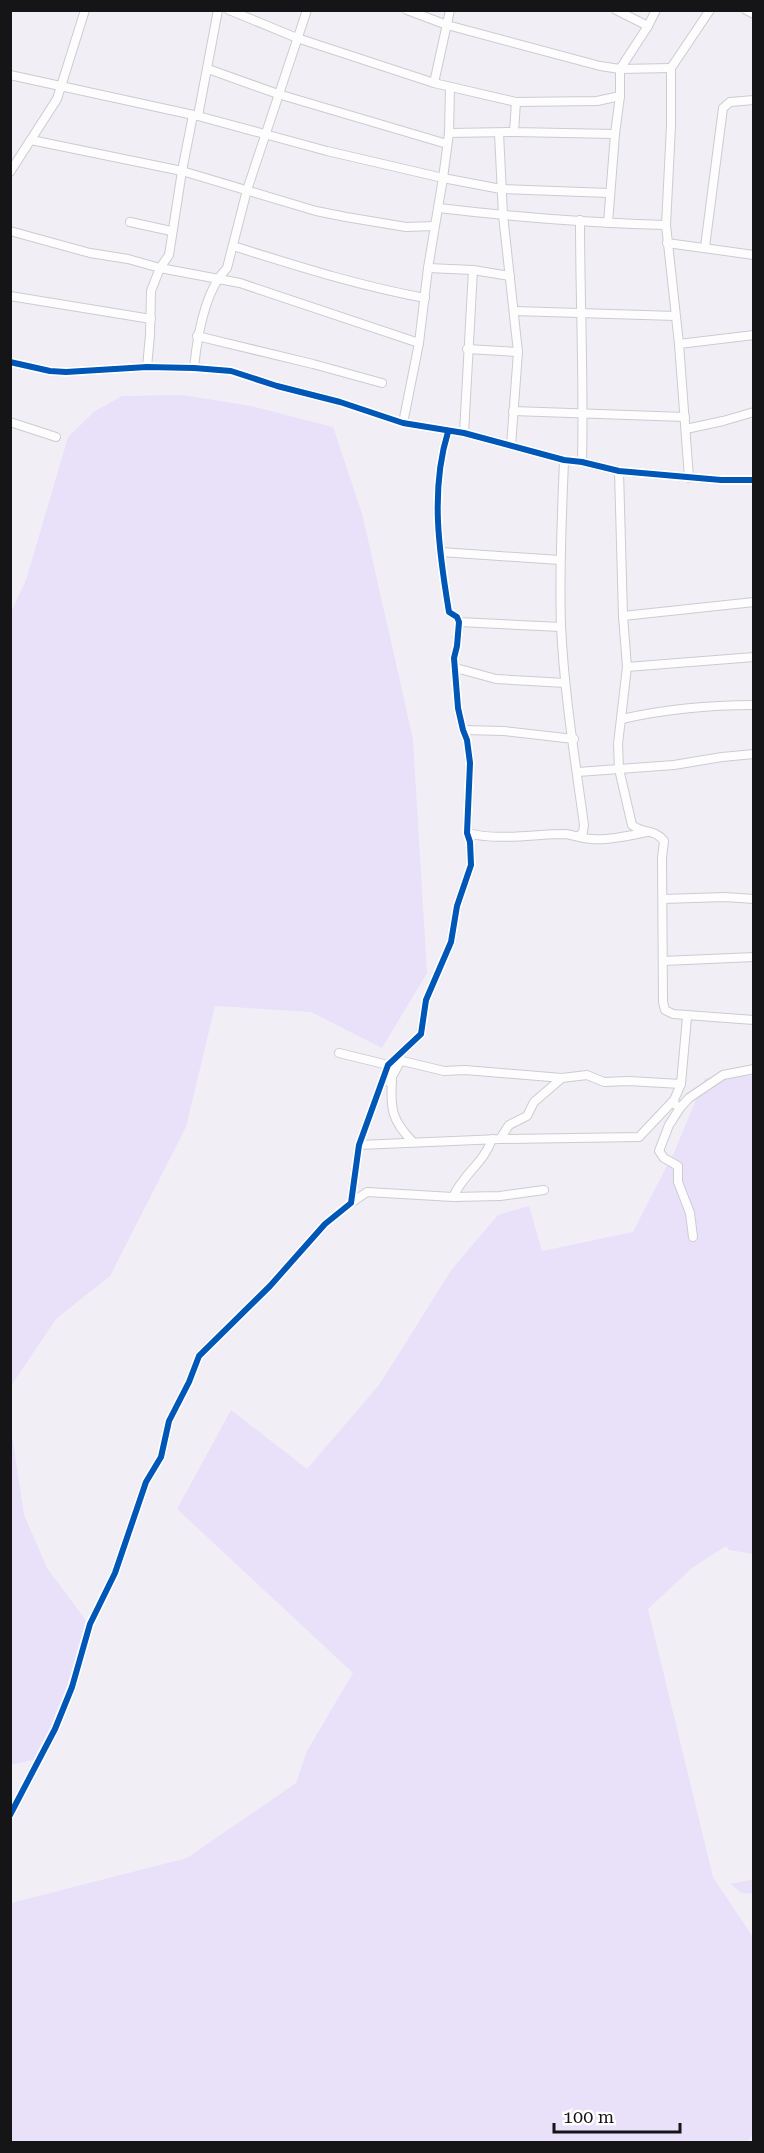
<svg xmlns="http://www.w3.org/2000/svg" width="764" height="2153" font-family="'Roboto Serif',serif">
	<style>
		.green { fill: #e9e1f9 }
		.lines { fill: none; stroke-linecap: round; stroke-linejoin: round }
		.street-casing { stroke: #cdcbd0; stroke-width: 10 }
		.street { stroke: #fdfdfe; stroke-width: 8 }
		.cycleway-casing { stroke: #fff; stroke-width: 10 }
		.cycleway { stroke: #0057b8; stroke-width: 6 }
	</style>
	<rect width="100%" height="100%" fill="#f1eff5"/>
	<!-- green -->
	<g class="green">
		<polygon points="183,395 251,406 333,427 362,513 413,739 427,973 382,1048 311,1012 215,1006 186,1127 110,1276 56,1319 11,1386 11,612 26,580 68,437 95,411 122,396"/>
		<polygon points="753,1075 753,1554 729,1550 726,1546 692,1568 648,1609 713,1877 753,1937 753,2135 747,2142 11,2142 11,1903 187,1858 296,1783 307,1751 353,1673 177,1509 231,1410 307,1469 379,1385 452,1269 498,1215 529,1206 542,1251 633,1232 675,1150 705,1078"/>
		<polygon points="10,1422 24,1515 47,1568 87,1622 45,1757 11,1765"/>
		<polygon points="750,1880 753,1880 753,1894 742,1893 730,1884"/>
	</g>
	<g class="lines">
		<defs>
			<g id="street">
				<polyline points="229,10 297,38 434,83 516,102 597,101 620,96"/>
				<polyline points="407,10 447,25 600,66 620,69 671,68"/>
				<polyline points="616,10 648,26"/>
				<polyline points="746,10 754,14"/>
				<polyline points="208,69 278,94 447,144"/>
				<polyline points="10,75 198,116 327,151 443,178 501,189 609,193"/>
				<polyline points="434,83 450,10"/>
				<polyline points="516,102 514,132 615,134"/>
				<polyline points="198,116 218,10"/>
				<polyline points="449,133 514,132"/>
				<polyline points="499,133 503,215 518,352 511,446"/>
				<polyline points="31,140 182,171 316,211 346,217 406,227 434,226"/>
				<polyline points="10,172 57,99 85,10"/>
				<path d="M439,208C514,217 590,223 666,225"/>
				<path d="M580,220C580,300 584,381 582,462"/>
				<polyline points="130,222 171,231"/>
				<polyline points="608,223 615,134 620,96 620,69 648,26 656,10"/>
				<polyline points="10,231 90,253 128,259 160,268 240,283 419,343"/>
				<polyline points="667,243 754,255"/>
				<path d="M233,246C297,266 359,286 425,298"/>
				<polyline points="705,247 723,108 730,102 754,100"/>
				<polyline points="428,268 473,270 510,276"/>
				<polyline points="10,296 151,319"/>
				<polyline points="514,311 675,316"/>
				<polyline points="197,336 313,364 382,383"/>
				<polyline points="679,344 754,335"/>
				<polyline points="467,349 518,352"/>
				<polyline points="10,362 50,371 66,372 147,367 194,368 231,371 277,386 340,402 403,423 464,433 564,460 582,462 619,471 721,480 754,480"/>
				<polyline points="147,367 150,335 151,291 160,268 169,255 182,171 193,115"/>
				<path d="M194,368C197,338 205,290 227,268L247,190L307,10"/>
				<polyline points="513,411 685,417"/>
				<polyline points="10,422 56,437"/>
				<polyline points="403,423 419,343 428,268 443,178 449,133 450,87"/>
				<polyline points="686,429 723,421 754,412"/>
				<polyline points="464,433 473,270"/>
				<path d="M564,460C562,515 559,570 561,625C564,692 575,759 584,825L583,832L579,836"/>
				<path d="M619,471L623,616L627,667L618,744L619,769L632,825C643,834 654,828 664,841L662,858L663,1002L665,1010L673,1014L754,1020"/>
				<polyline points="689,478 679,344 666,225 671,126 671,68 710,10"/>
				<polyline points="441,552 560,560"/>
				<polyline points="623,616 754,602"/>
				<polyline points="459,622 561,627"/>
				<polyline points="627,667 754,657"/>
				<polyline points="456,668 496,679 565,683"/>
				<path d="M622,719C666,709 709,705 754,705"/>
				<polyline points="463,730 504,731 574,739"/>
				<polyline points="578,772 674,765 722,757 754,754"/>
				<path d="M467,833C499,841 533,834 565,834C574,835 583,839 592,839C607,841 632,835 647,832"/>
				<polyline points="663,899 725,897 754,899"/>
				<polyline points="663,961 754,957"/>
				<polyline points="339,1053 388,1065"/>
				<polyline points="394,1059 444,1071 465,1070 562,1078 587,1075 604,1082 628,1081 681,1084 687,1017"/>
				<path d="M392,1080C390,1109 392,1121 413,1142"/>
				<polyline points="389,1082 401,1060"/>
				<polyline points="672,1102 680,1108 669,1125 659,1151 664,1158 678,1166 678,1182 690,1213 693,1237"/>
				<polyline points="680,1108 689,1098 723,1075 754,1069"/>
				<polyline points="500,1139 639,1137 674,1100 681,1084"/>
				<polyline points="359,1145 500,1139 509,1125 527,1116 534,1102 562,1078"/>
				<path d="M453,1197C463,1174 484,1163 492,1139"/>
				<polyline points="351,1203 367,1192 453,1197 500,1196 544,1190"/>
				<path d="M10,1815L55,1729L72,1687L90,1624L115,1573L146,1482L161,1457L169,1421L189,1382L199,1356L270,1286L325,1224L351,1203L359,1145L388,1065L421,1034L426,1000L451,942L457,906L471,865L470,842L467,833L470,763L467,740L463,730L458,708L454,658L457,646L459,622L457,617L449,612C439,552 430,490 448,432"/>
			</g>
		</defs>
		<!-- street casing -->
		<use href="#street" class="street-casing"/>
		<!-- street -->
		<use href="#street" class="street"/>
		<defs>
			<g id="cycleway">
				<polyline points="10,362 50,371 66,372 147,367 194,368 231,371 277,386 340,402 403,423 464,433 564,460 582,462 619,471 721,480 754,480"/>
				<path d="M10,1815L55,1729L72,1687L90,1624L115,1573L146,1482L161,1457L169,1421L189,1382L199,1356L270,1286L325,1224L351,1203L359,1145L388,1065L421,1034L426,1000L451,942L457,906L471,865L470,842L467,833L470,763L467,740L463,730L458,708L454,658L457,646L459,622L457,617L449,612C439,552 430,490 448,432"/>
			</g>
		</defs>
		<!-- cycleway casing -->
		<use href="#cycleway" class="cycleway-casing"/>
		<!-- cycleway -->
		<use href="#cycleway" class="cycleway"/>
	</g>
	<!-- border -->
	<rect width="764" height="2153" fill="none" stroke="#151417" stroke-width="24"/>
	<!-- scale -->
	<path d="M554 2123v9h126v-9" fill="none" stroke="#151417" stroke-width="3"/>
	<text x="563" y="2123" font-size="18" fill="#151417" stroke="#ffffff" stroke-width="4.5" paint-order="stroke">100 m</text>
</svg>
